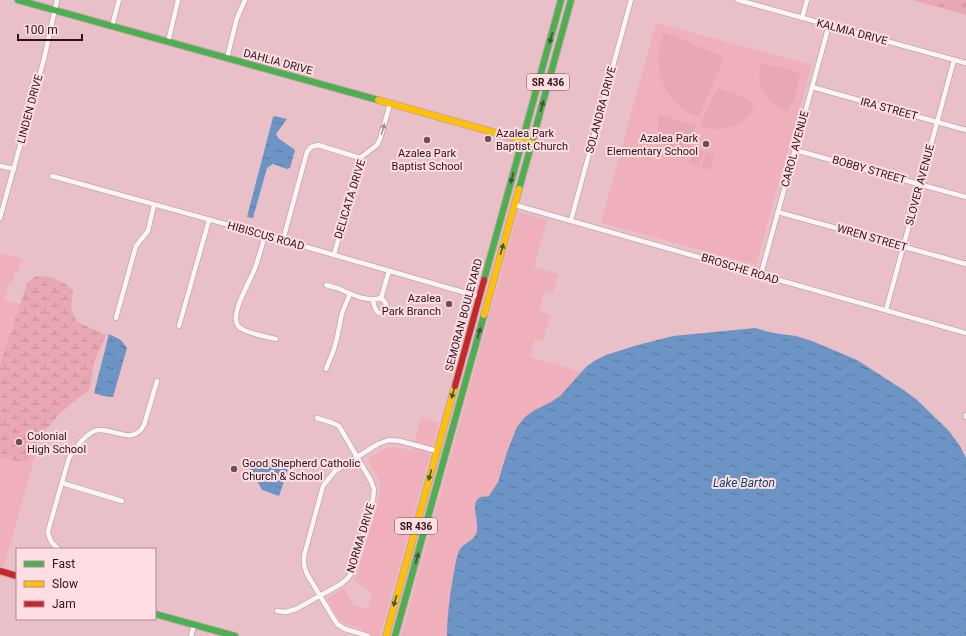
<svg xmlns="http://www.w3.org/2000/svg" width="966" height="636" font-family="Roboto,sans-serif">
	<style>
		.built { fill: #f0b0bb }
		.green { fill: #e8a7b3 }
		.wetland { fill: url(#wetland-marsh) }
		.park { fill: url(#park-tufts) }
		.water { fill: url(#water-ripples) }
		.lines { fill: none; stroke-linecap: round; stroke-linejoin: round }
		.street-casing { stroke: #c3a2a8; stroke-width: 6 }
		.fast-casing { stroke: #c3a2a8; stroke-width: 8 }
		.slow-casing { stroke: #c3a2a8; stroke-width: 8 }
		.jam-casing { stroke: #c3a2a8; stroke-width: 8 }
		.street { stroke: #fcf6f7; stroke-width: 4.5 }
		.fast { stroke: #4caf50; stroke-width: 6 }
		.slow { stroke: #ffc107; stroke-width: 6 }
		.jam { stroke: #c62828; stroke-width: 6 }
		.oneway { fill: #3b5931 }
		.oneway2 { fill: #9f8f93 }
		.poi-dot { fill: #6f4f55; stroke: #fedee3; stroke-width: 1.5 }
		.labels { text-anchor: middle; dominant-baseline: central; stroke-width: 4; stroke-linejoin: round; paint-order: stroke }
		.shield { fill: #fedee3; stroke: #6c4f55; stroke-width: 1 }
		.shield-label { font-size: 10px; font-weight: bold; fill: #2d1218 }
		.street-label { font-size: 11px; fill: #2d1218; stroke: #fedee3 }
		.poi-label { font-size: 11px; fill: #2d1218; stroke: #fedee3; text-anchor: start }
		.water-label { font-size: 12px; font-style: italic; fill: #114874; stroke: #fedee3 }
	</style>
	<defs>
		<pattern id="wetland-marsh" width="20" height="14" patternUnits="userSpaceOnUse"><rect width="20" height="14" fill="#e8a7b3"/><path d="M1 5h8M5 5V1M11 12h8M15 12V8" fill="none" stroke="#c78f99"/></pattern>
		<pattern id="park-tufts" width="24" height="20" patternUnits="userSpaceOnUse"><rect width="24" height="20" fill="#e8a7b3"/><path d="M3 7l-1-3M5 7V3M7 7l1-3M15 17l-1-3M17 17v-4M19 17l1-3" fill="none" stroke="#c78f99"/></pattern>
		<pattern id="water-ripples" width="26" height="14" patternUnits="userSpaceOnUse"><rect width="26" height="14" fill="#6c95c5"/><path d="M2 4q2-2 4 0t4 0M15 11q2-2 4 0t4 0" fill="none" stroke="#59789f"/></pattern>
	</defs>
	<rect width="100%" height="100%" fill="#e9c0c7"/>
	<!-- built -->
	<g class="built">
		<polygon points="656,23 812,65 756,265 601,223"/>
		<polygon points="518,212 547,220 534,267 558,274 553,293 545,291 539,311 550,315 543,341 535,339 530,357 721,412 966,636 401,636"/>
		<polygon points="0,253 22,259 18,272 15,272 12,283 10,282 4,300 73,320 4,566 0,565"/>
		<polygon points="421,417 439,423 380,636 361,636 363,629 346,624 339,619 328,601 328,598 344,588 354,606 368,609 372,593 354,580 357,575 380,494 379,480 369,462 368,458 386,448 398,447 412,451"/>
	</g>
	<!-- green -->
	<g class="green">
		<path d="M664,32L721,56L722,62L699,117C673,111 655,79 659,54C659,47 662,39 664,32Z"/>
		<path d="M761,64L777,66L798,72L800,75L795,97L787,112C766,106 755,85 761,64Z"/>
		<path d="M720,88L751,101L754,106C743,128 722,134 700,125L717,90Z"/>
		<path d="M659,114L696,126L685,159C662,157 655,134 659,114Z"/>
		<polygon points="694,149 704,151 699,167 690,164"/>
		<polygon points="706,152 715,155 711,170 701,167"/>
	</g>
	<!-- wetland -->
	<path class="wetland" d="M37,276C52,276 61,280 73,290L71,309L77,322L106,335L94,362L90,389L62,411L34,444L28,461L21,462L0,457V364L27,284L30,280Z"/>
	<!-- park -->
	<polygon class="park" points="913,0 966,0 966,15"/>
	<!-- water -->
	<g class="water">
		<polygon points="275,116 287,119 276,134 278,138 295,150 290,168 287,169 273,164 267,168 253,218 247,217 273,117"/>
		<path d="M755,328L773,333L796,336L812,341L857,360L905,391L916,399L949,431L960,446L966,458V636H447C447,613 451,588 455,566C456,561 457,555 459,551C463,543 472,542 476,534C481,523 468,502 481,497C483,496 486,497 489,496L498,482L507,452L517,427L525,417L533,411L551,402L560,396L587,366L596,360L606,355L634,346L673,336Z"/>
		<polygon points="109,334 121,340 127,348 113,397 103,396 94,393"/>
		<polygon points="258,460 288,469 279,496 262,490 249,466"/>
	</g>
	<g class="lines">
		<defs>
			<g id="street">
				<polyline points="738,0 966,63"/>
				<polyline points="802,18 807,0"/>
				<polyline points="112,26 119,0"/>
				<polyline points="168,42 178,0"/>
				<polyline points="227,58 237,18 245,0"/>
				<polyline points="812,87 966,130"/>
				<polyline points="795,150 966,197"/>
				<polyline points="0,166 14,169"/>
				<polyline points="52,176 265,235 480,297"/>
				<polyline points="515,205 966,333"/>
				<polyline points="778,212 966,264"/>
				<polyline points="0,218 44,59 57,0"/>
				<polyline points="571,220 631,0"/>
				<path d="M265,235C262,246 259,257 255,268C251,280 229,314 238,326C244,333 267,337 276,339"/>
				<polyline points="283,240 307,152 311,147 318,145 360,158"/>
				<polyline points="334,255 360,158 377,145 380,139 390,104"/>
				<polyline points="761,274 829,25"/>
				<path d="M326,285C332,287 339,288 344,291C355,296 369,302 381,298L389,271"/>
				<path d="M373,300C374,308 379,321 387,307L385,302L381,298"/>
				<polyline points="886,310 954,60"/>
				<polyline points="116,318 136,246 148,231 154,205"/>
				<polyline points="179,326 209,220"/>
				<polyline points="326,369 333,352 337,338 342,313 350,294"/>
				<polyline points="966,417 966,415"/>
				<polyline points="62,483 122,501"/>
				<path d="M59,549C52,544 49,540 48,531L69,458C74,449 88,431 98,430C114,428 133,446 144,425L157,381"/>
				<polyline points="277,611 286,612 296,609 341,584 348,578 354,569 373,499 374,489 371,481 339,426 333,423 317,418"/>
				<polyline points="191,636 194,625"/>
				<polyline points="368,636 345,629 337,624 307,574 304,565 304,556 323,486 335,471 378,444 389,440 400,441 437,451"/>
			</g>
			<g id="fast">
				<polyline points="18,0 378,100"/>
				<polyline points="519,189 571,0"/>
				<polyline points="484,280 561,0"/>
				<polyline points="155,614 235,636"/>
				<polyline points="395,636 484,315"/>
			</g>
			<g id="slow">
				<polyline points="378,100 532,143"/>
				<polyline points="484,315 519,189"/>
				<polyline points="386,636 455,386"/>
			</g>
			<g id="jam">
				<polyline points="455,386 484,280"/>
				<polyline points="0,571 17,576"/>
			</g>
		</defs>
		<!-- street casing -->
		<use href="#street" class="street-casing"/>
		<!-- fast casing -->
		<use href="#fast" class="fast-casing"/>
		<!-- slow casing -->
		<use href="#slow" class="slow-casing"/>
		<!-- jam casing -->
		<use href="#jam" class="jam-casing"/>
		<!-- street -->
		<use href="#street" class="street"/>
		<!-- fast -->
		<use href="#fast" class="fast"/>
		<!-- slow -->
		<use href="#slow" class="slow"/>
		<!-- jam -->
		<use href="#jam" class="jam"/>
	</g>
	<!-- one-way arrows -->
	<defs><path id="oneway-solid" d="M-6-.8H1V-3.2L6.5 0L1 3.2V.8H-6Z"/></defs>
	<g class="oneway">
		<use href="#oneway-solid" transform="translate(551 38) rotate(105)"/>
		<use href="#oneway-solid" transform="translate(542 106) rotate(-75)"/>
		<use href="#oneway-solid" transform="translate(512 178) rotate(105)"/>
		<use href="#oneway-solid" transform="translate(502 249) rotate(-74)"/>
		<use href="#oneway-solid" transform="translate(479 333) rotate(-75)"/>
		<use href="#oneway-solid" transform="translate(453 393) rotate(106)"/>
		<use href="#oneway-solid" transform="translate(430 475) rotate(105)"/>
		<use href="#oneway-solid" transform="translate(417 558) rotate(-75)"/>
		<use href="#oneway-solid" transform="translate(395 601) rotate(106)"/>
	</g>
	<use class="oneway2" href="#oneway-solid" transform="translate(383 129) rotate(-74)"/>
	<!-- markers -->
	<g class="poi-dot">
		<circle cx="488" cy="139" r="4"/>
		<circle cx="427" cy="140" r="4"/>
		<circle cx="706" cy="144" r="4"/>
		<circle cx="449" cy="304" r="4"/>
		<circle cx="19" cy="442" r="4"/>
		<circle cx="234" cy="469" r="4"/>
	</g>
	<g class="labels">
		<!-- shield labels -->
		<g class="shield">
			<rect x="527" y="74" width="42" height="16" rx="3"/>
			<rect x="395" y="518" width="42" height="16" rx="3"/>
		</g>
		<g class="shield-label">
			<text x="548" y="82">SR 436</text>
			<text x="416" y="526">SR 436</text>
		</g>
		<!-- street labels -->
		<g class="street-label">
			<text transform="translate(852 32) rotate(15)">KALMIA DRIVE</text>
			<text transform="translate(278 62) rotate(15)">DAHLIA DRIVE</text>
			<text transform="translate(30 109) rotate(-75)">LINDEN DRIVE</text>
			<text transform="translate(889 109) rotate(15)">IRA STREET</text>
			<text transform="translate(601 110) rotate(-75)">SOLANDRA DRIVE</text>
			<text transform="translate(795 149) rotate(-75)">CAROL AVENUE</text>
			<text transform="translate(869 170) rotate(16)">BOBBY STREET</text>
			<text transform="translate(920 185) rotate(-75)">SLOVER AVENUE</text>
			<text transform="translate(350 199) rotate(-73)">DELICATA DRIVE</text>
			<text transform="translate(266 236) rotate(16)">HIBISCUS ROAD</text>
			<text transform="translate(872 238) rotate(16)">WREN STREET</text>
			<text transform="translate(740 269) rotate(17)">BROSCHE ROAD</text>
			<text transform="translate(464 315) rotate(-75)">SEMORAN BOULEVARD</text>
			<text transform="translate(361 538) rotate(-73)">NORMA DRIVE</text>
		</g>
		<!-- poi labels -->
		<g class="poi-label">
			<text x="496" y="133">Azalea Park<tspan x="496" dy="13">Baptist Church</tspan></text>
			<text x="698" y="138" text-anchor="end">Azalea Park<tspan x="698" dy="13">Elementary School</tspan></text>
			<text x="427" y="153" text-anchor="middle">Azalea Park<tspan x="427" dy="13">Baptist School</tspan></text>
			<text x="441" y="298" text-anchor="end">Azalea<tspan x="441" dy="13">Park Branch</tspan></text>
			<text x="27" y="436">Colonial<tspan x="27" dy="13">High School</tspan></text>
			<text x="242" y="463">Good Shepherd Catholic<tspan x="242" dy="13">Church &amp; School</tspan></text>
		</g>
		<!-- water labels -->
		<g class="water-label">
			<text x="744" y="483">Lake Barton</text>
		</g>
	</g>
	<!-- legend -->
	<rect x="16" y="548" width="140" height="72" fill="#fedee3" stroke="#aa8c92"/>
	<rect x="24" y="561" width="20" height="6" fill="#4caf50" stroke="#aa8c92"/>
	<text x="52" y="568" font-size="12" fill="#2d1218">Fast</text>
	<rect x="24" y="581" width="20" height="6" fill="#ffc107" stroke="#aa8c92"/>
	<text x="52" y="588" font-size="12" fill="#2d1218">Slow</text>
	<rect x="24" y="601" width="20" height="6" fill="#c62828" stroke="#aa8c92"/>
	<text x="52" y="608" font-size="12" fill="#2d1218">Jam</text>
	<!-- scale -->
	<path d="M18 34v6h64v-6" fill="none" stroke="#2d1218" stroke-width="2"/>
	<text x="24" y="34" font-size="12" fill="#2d1218" stroke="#fedee3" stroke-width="3" paint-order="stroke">100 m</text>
</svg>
